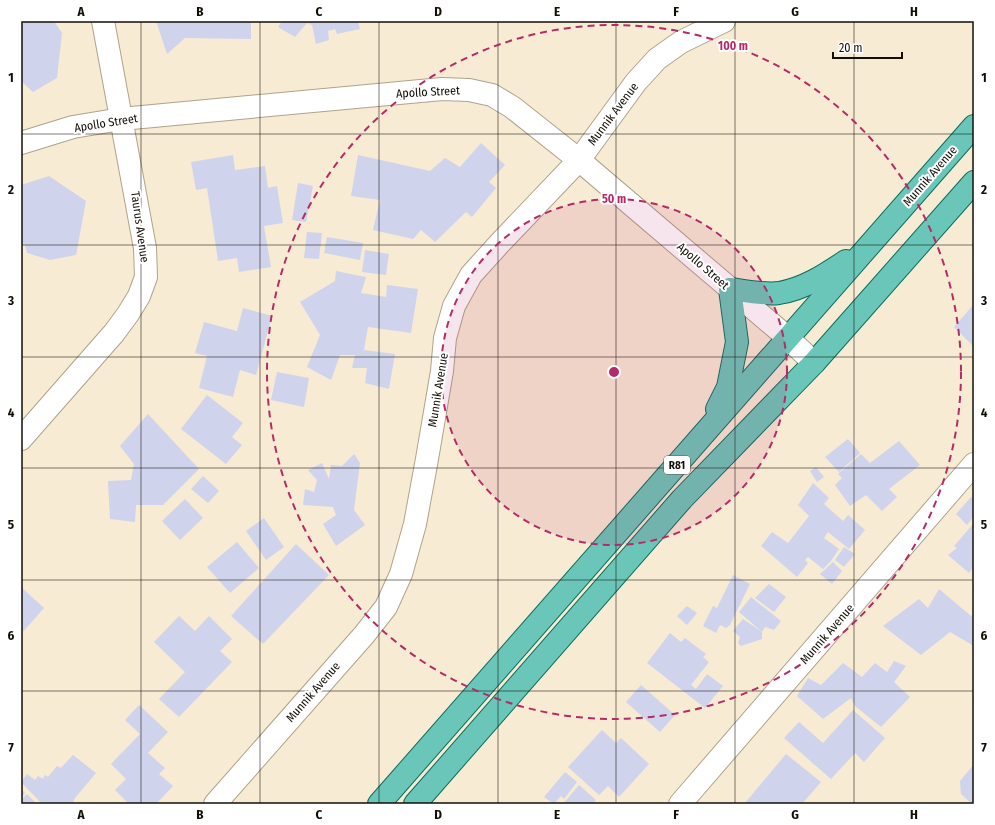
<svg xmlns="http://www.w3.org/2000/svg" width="995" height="825" font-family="'Fira Sans Condensed',sans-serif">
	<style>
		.building { fill: #d0d3ec }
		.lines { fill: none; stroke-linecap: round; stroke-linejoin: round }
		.minor-casing { stroke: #afa38d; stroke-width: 24 }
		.major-casing { stroke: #0b6d5b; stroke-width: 24 }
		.minor { stroke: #fff; stroke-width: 22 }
		.major { stroke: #6ac6b8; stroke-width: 22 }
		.grid { fill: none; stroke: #130f07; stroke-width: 1; stroke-opacity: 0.55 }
		.ring { fill: none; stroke: #b52b67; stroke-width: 2; stroke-dasharray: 7 5 }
		.labels { text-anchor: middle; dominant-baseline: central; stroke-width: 4; stroke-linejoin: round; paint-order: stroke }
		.shield { fill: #fff; stroke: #5a5751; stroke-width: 1 }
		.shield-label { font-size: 11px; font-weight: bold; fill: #130f07 }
		.street-label { font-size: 12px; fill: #130f07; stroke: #fff }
		.centre { fill: #b52b67; stroke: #fff; stroke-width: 2 }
		.ring-label { font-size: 12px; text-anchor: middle; font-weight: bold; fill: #b52b67; stroke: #fff; stroke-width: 4; stroke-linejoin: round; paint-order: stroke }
		.neatline { fill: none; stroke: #130f07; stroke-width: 1.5 }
		.grid-label { font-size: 13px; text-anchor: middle; font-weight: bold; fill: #130f07 }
	</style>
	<rect width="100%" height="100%" fill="#f7ebd4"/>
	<!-- building -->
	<g class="building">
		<polygon points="21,21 54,21 62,33 57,78 33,92 21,81"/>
		<polygon points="156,21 251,21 251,39 185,38 167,54"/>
		<polygon points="282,21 358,21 360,29 337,34 335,29 328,31 329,40 316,44 312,25 307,23 295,37 278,27"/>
		<polygon points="481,143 505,165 489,182 496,188 472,217 466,212 435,242 421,230 413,239 373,230 380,200 351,196 358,155 430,171 445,158 460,167"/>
		<polygon points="233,155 235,170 265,166 268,188 277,186 283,223 264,226 271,267 239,272 237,258 218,261 207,188 196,190 191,162"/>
		<polygon points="49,176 86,201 76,255 50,260 27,253 25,245 21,245 21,185"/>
		<polygon points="298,183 313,186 306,222 292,220"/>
		<polygon points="307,232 322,233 319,259 304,258"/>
		<polygon points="327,237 363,243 360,260 324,253"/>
		<polygon points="365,250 389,254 386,275 362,272"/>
		<polygon points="336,271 366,277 361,293 386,297 387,285 418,289 411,333 368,327 364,350 395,354 389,389 365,383 367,368 352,368 355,355 340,355 331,380 307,367 320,335 300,302 335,281"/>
		<polygon points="974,304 974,347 954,327"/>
		<polygon points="243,308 272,316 256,375 240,370 233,397 199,388 207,356 195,353 204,322 237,331"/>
		<polygon points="277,372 309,378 304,407 271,400"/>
		<polygon points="207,395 243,423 232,437 242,445 226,464 181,429"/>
		<polygon points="148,414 199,469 163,505 136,505 135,522 110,519 108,481 131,480 134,464 120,446"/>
		<polygon points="848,439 860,453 839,472 825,457"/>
		<polygon points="899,441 920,465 889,489 897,497 882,511 866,495 850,506 835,485 842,478 838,474 861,454 870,463"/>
		<polygon points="354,454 360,463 354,510 365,525 336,546 323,524 336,515 333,507 303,505 305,489 314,492 317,480 308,470 322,463 329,479 331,465 342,466"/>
		<polygon points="816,467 824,477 817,482 810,471"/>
		<polygon points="203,476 219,491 208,503 191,489"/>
		<polygon points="813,483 829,498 824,504 843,521 848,515 865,530 849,549 828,532 824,538 839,549 831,561 823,569 808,557 805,560 808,563 797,577 761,546 772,532 788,543 809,516 798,505"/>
		<polygon points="971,497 974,500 974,516 967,525 956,514"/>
		<polygon points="185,499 203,518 180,540 162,521"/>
		<polygon points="264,518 284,547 266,560 246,531"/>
		<polygon points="974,523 974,566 969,573 948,555 957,548 954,546"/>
		<polygon points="237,542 259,568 230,593 207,567"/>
		<polygon points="296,544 329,575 263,644 231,616"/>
		<polygon points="844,547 855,554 844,567 835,560"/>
		<polygon points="833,562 842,571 832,584 820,574"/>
		<polygon points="733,575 750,584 730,625 726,628 720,625 716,633 703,626 713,606 717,608"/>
		<polygon points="769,584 786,597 774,612 755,598"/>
		<polygon points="21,587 44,608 21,634"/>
		<polygon points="939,589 971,616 974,613 974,646 950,632 921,655 883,626 919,599 928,608"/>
		<polygon points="751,597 781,621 774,630 765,627 762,632 739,612"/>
		<polygon points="687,606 697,613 687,625 677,616"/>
		<polygon points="179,616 195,631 209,616 232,639 220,651 232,662 179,717 159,699 185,672 154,642"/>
		<polygon points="743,619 762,632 762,639 741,646 738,643 740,637 733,631"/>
		<polygon points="670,633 681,642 685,638 706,654 703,657 709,662 691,685 696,689 707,674 723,686 705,708 647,663"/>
		<polygon points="894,661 906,666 894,682 910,697 881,727 855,706 851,698 823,719 797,696 808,678 821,685 843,663 862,677 875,663 887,672"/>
		<polygon points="641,685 675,715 660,732 626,702"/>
		<polygon points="139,705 168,732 148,753 165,768 159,774 173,786 156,804 129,804 115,790 126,779 111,764 140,734 125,720"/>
		<polygon points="853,710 885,738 864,762 855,753 831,779 784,738 799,722 823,743"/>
		<polygon points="602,730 616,743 621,738 649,764 619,797 608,786 599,795 568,767"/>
		<polygon points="786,754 821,782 802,804 745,804 745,803"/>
		<polygon points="73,755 96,773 75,798 73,802 75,804 42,804 21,782 27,774 35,780 38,776 43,779 45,775 48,777 57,766 61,768"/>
		<polygon points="974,764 974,804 972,804 961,794 960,781"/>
		<polygon points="565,772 577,782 564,799 561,796 554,804 544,797"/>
		<polygon points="579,785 596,800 593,804 563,804"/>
		<polygon points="21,789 25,793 21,798"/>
		<polygon points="27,794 37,804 21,804 21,800"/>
	</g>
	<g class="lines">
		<defs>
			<g id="minor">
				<polyline points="21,143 73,127 121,119 442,89 469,90 492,95 512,107 579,160 788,338 814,363"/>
				<polyline points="21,439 114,333 128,314 139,296 146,277 145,248 103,21"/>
				<polyline points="215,804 364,635 386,607 401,574 415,524 427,459 442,371 445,338 454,306 471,275 499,244 579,160 636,82 657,59 681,42 724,21"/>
				<polyline points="680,804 974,464"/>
			</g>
			<g id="major">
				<path d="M717,409L728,387L737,342L730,289C745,291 764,295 779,293C804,289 825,275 846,261"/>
				<polyline points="379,804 974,126"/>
				<polyline points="415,804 682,499 814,363 974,182"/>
			</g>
		</defs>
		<!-- minor casing -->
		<use href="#minor" class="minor-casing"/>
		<!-- major casing -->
		<use href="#major" class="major-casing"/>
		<!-- minor -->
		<use href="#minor" class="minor"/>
		<!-- major -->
		<use href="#major" class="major"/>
	</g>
	<!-- grid -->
	<path class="grid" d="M141,21V804M260,21V804M379,21V804M498,21V804M616,21V804M735,21V804M854,21V804M21,134H974M21,245H974M21,357H974M21,468H974M21,580H974M21,691H974"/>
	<!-- distance rings -->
	<circle cx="614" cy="372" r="173" fill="#b52b67" fill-opacity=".12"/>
	<g class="ring">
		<circle cx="614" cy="372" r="173"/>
		<circle cx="614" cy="372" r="347"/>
	</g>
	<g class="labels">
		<!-- shield labels -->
		<rect class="shield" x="664" y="456" width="26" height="18" rx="3"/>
		<g class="shield-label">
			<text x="677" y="465">R81</text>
		</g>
		<!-- street labels -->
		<g class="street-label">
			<text transform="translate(428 92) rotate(-3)">Apollo Street</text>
			<text transform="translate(613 114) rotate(-53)">Munnik Avenue</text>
			<text transform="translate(106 123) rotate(-9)">Apollo Street</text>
			<text transform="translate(930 176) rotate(-49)">Munnik Avenue</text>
			<text transform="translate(140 227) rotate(82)">Taurus Avenue</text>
			<text transform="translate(703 266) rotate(41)">Apollo Street</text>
			<text transform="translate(438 390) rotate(-81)">Munnik Avenue</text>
			<text transform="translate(827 634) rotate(-49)">Munnik Avenue</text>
			<text transform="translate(313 692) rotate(-49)">Munnik Avenue</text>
		</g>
	</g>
	<circle cx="614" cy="372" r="6" class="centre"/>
	<g class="ring-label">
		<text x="733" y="50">100 m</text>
		<text x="614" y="203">50 m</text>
	</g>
	<!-- border -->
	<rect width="995" height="825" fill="none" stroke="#ffffff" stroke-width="44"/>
	<!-- scale -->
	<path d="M833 52v6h69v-6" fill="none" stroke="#130f07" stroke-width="2"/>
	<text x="839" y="52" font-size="12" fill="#130f07" stroke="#ffffff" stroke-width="3" paint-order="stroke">20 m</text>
	<rect x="22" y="22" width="951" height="781" class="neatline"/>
	<g class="grid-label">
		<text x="81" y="16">A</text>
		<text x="200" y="16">B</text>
		<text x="319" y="16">C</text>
		<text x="438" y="16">D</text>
		<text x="557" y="16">E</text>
		<text x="676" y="16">F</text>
		<text x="795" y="16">G</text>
		<text x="914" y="16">H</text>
		<text x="11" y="82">1</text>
		<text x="984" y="82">1</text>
		<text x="11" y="194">2</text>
		<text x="984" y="194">2</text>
		<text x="11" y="305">3</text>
		<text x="984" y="305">3</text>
		<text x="11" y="417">4</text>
		<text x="984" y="417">4</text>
		<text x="11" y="529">5</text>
		<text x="984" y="529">5</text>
		<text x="11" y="640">6</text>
		<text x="984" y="640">6</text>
		<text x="11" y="752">7</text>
		<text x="984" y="752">7</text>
		<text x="81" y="819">A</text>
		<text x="200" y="819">B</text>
		<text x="319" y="819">C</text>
		<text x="438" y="819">D</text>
		<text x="557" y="819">E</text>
		<text x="676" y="819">F</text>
		<text x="795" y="819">G</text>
		<text x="914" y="819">H</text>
	</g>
</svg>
